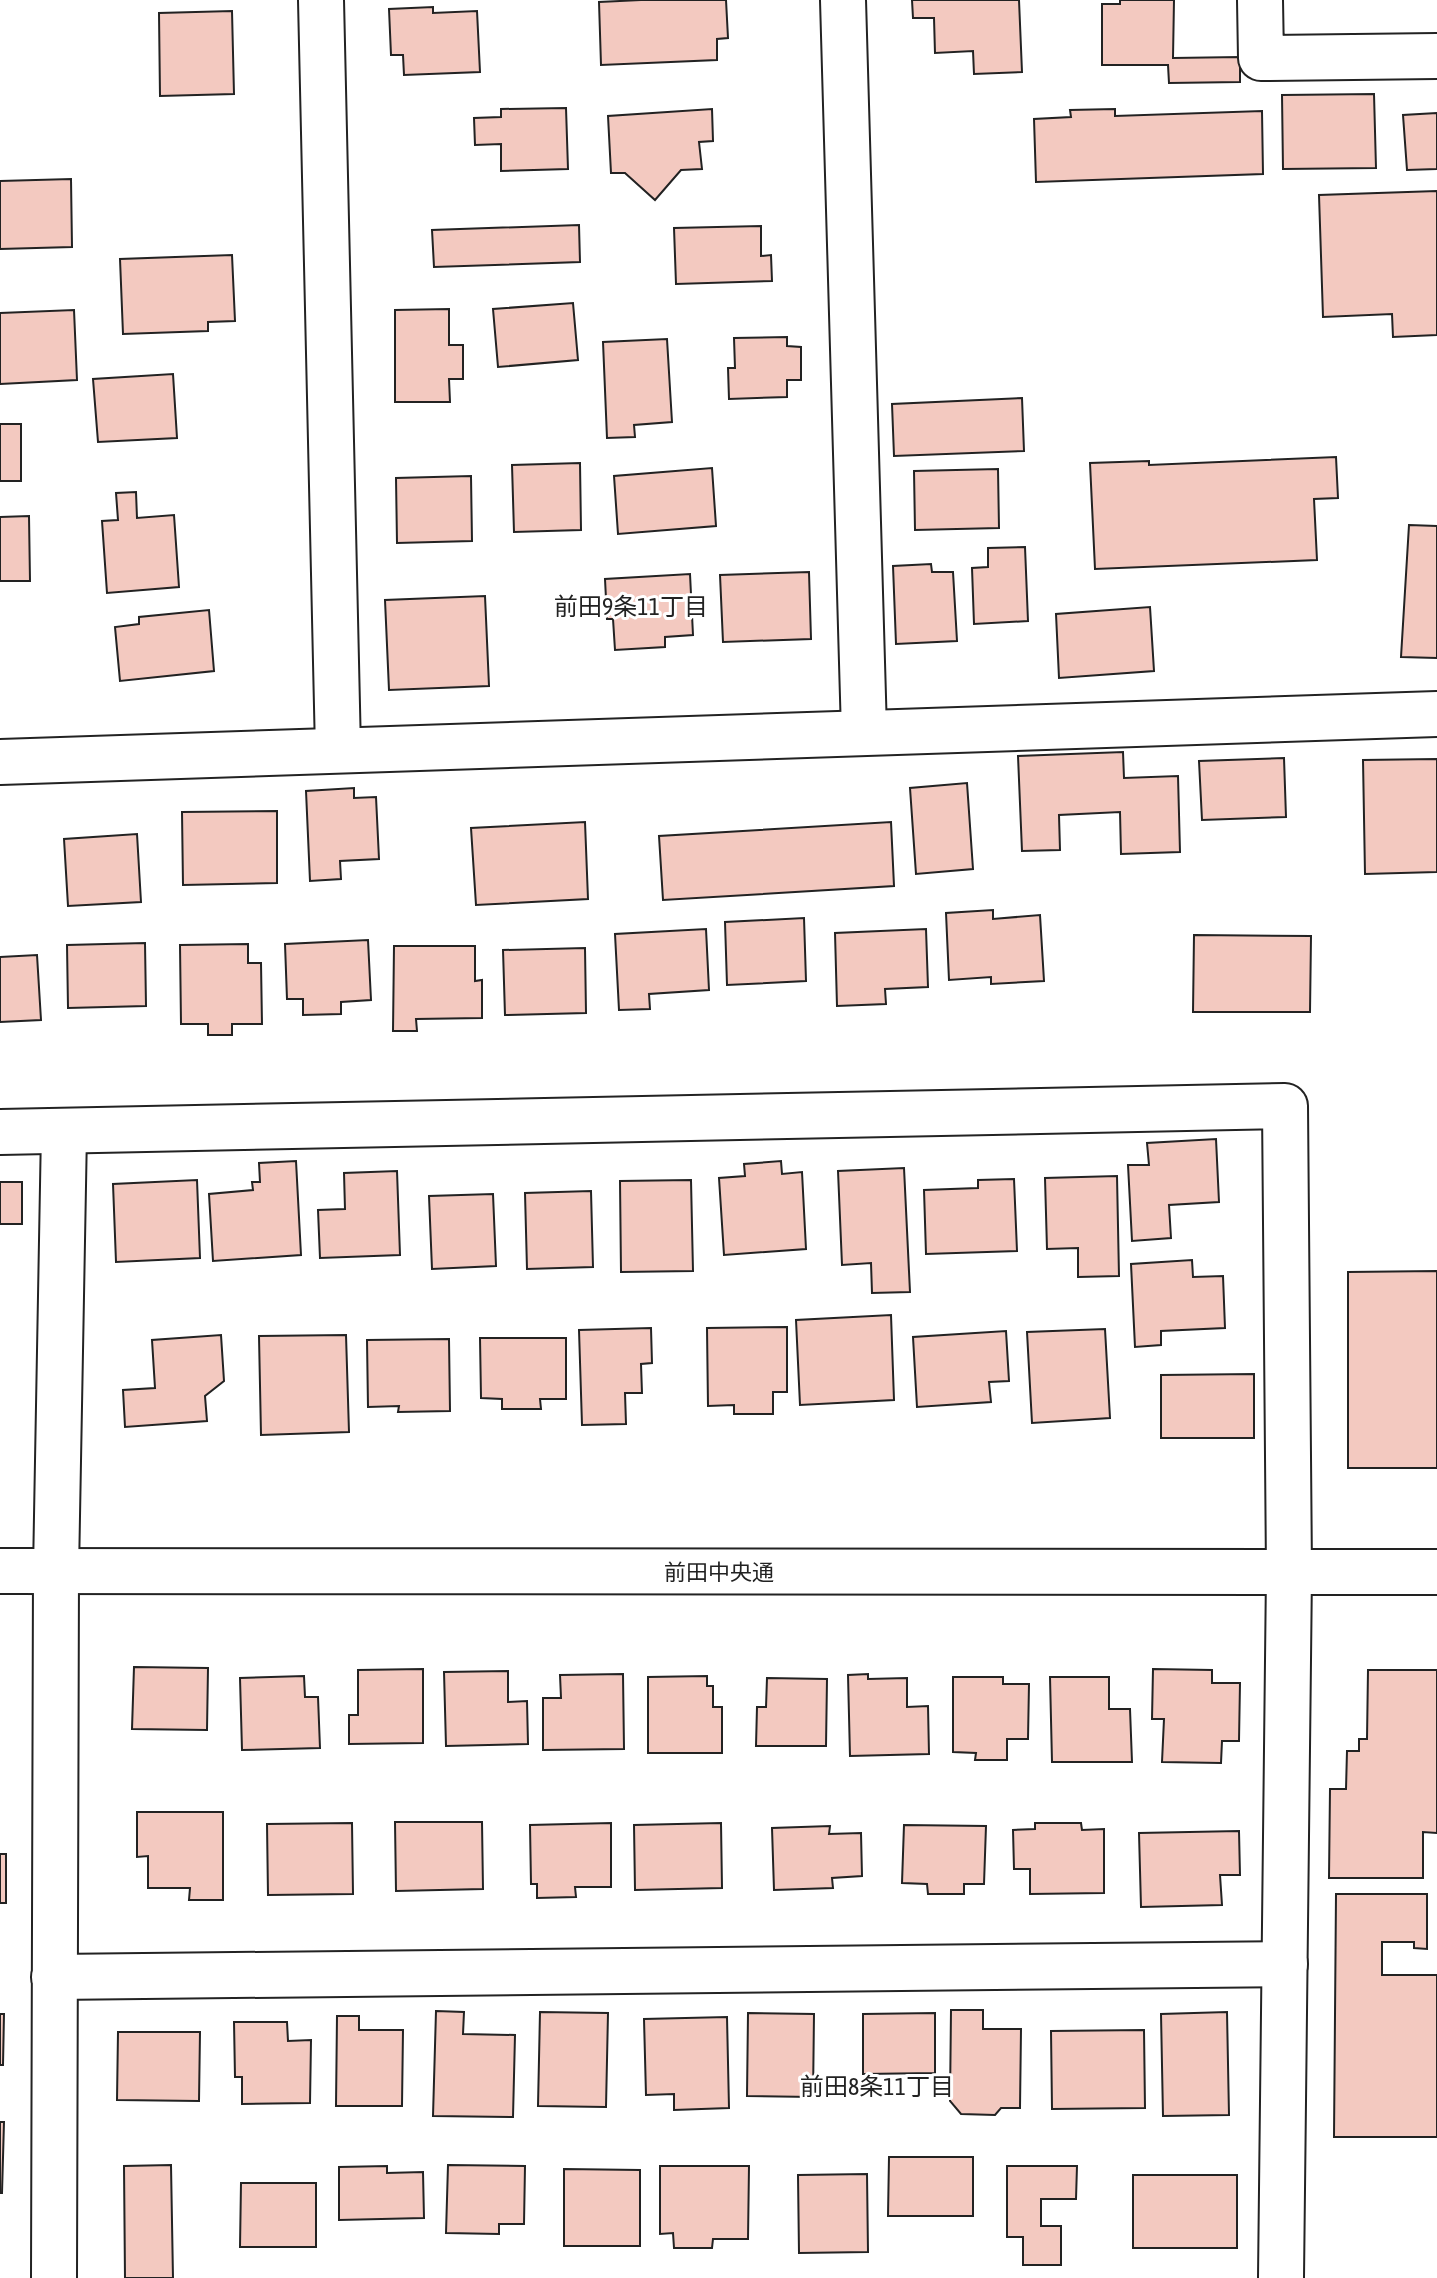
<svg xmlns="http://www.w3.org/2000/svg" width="1437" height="2278" font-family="'Asap Condensed','Noto Sans JP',sans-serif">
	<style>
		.building { fill: #f3c9c0; stroke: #222; stroke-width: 2 }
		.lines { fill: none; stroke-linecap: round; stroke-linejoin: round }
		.minor-casing { stroke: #222; stroke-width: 48 }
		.tertiary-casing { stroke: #222; stroke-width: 48 }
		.minor { stroke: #fff; stroke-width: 44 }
		.tertiary { stroke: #fff; stroke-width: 44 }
		.labels { text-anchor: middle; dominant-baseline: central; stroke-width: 6; stroke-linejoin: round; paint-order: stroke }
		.street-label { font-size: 22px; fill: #222; stroke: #fff }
		.neighbourhood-label { font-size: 24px; fill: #222; stroke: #fff }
	</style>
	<rect width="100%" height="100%" fill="#fff"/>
	<!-- building -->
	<g class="building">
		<polygon points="641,0 726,0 728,38 717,39 717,60 601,65 599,2"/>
		<polygon points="912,0 1019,0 1022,72 974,74 973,51 935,53 934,18 913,18"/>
		<polygon points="1120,0 1174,0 1173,58 1240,57 1240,82 1169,83 1168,65 1102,65 1102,4 1120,4"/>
		<polygon points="433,7 433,13 477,11 480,72 404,75 403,55 391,55 389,9"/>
		<polygon points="232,11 234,94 160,96 159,13"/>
		<polygon points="1374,94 1376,168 1283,169 1282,95"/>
		<polygon points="566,108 568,169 501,171 501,144 475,145 474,118 501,117 501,109"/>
		<polygon points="712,109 713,141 699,142 702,169 681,170 655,200 625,173 611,173 608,116"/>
		<polygon points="1115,109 1115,116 1262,111 1263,174 1036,182 1034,119 1071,117 1070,110"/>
		<polygon points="1437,113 1437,169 1407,170 1403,115"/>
		<polygon points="71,179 72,247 0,249 0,181"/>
		<polygon points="1437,191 1437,335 1393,337 1392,314 1323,317 1319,195"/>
		<polygon points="579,225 580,262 434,267 432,230"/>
		<polygon points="761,226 761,256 771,255 772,281 676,284 674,228"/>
		<polygon points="232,255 235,321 208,322 208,331 123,334 120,259"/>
		<polygon points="573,303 578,360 498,367 493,309"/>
		<polygon points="449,309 449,345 463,345 463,379 449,379 450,402 395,402 395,310"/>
		<polygon points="74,310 77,380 0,384 0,313"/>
		<polygon points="787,337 787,346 801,347 801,380 787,380 787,397 729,399 728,368 735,368 734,338"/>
		<polygon points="667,339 672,422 634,425 635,437 607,438 603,342"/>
		<polygon points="173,374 177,438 98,442 93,379"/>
		<polygon points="1022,398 1024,451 894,456 892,404"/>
		<rect x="0" y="424" width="21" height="57"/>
		<polygon points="1336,457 1338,498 1314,499 1317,560 1095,569 1090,463 1149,461 1149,465"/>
		<polygon points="580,463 581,530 514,532 512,465"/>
		<polygon points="712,468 716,526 618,534 614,476"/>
		<polygon points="998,469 999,528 915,530 914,471"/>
		<polygon points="471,476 472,541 397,543 396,478"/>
		<polygon points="136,492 137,518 174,515 179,587 107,593 102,521 118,520 116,493"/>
		<polygon points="29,516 30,581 0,581 0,517"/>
		<polygon points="1409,525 1437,526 1437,658 1401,657"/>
		<polygon points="1025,547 1028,621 974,624 972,568 988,567 988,548"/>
		<polygon points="931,564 932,572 953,572 957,641 896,644 893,566"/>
		<polygon points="809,572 811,639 723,642 720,575"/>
		<polygon points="690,574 693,635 665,637 665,647 615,650 613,619 607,619 605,579"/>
		<polygon points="485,596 489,686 389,690 385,600"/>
		<polygon points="1150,607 1154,671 1059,678 1056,614"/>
		<polygon points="209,610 214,671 120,681 115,627 139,624 139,617"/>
		<polygon points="1123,752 1124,778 1178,776 1180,852 1121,854 1120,812 1059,815 1060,850 1022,851 1018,756"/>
		<polygon points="1284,758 1286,817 1202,820 1199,761"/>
		<polygon points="1437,759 1437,872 1365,874 1363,760"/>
		<polygon points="967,783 973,869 916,874 910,788"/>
		<polygon points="354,788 354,798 376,797 379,859 340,861 341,879 310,881 306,791"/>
		<polygon points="277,811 277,883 183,885 182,812"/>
		<polygon points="585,822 588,899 476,905 471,828"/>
		<polygon points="891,822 894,886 663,900 659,836"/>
		<polygon points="137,834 141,902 68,906 64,839"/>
		<polygon points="993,910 993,919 1040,915 1044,981 991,984 991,977 949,980 946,913"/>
		<polygon points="804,918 806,981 727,985 725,922"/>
		<polygon points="706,929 709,990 649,994 650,1009 619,1010 615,934"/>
		<polygon points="926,929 928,987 885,989 886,1004 837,1006 835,933"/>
		<polygon points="1194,935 1311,936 1310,1012 1193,1012"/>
		<polygon points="368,940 371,1000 341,1002 341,1014 303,1015 303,999 287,999 285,944"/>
		<polygon points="145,943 146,1006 68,1008 67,945"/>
		<polygon points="248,944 248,963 261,963 262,1024 232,1024 232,1035 208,1035 208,1024 181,1024 180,945"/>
		<polygon points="394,946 475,946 475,981 482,980 482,1018 416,1019 417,1031 393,1031"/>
		<polygon points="585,948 586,1013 505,1015 503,950"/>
		<polygon points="37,955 41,1020 0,1022 0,957"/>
		<polygon points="1216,1139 1219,1202 1169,1205 1171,1238 1132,1241 1128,1165 1149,1165 1147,1143"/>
		<polygon points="296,1161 301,1255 213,1261 209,1194 253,1190 252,1182 260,1182 259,1163"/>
		<polygon points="781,1161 782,1174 802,1172 806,1249 724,1255 719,1178 745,1176 744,1164"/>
		<polygon points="904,1168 910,1292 872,1293 871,1263 842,1265 838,1171"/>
		<polygon points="397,1171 400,1255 320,1258 318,1210 345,1209 344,1173"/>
		<polygon points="1117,1176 1119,1276 1078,1277 1078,1248 1047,1249 1045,1178"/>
		<polygon points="1014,1179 1017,1251 926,1254 924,1190 978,1188 978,1180"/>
		<polygon points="197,1180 200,1258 116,1262 113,1184"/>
		<polygon points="691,1180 693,1271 621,1272 620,1181"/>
		<rect x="0" y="1182" width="22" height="42"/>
		<polygon points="591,1191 593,1267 527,1269 525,1193"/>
		<polygon points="493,1194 496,1266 432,1269 429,1196"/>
		<polygon points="1192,1260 1193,1277 1223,1276 1225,1328 1161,1331 1161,1345 1135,1347 1131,1264"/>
		<polygon points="1437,1271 1437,1468 1348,1468 1348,1272"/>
		<polygon points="891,1315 894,1400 800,1405 796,1320"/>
		<polygon points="787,1327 787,1392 773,1392 773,1414 734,1414 734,1405 708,1406 707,1328"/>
		<polygon points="651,1328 652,1363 641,1364 642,1393 625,1393 626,1424 582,1425 579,1330"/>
		<polygon points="1105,1329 1110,1418 1032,1423 1027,1332"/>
		<polygon points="1006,1331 1009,1381 989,1382 991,1402 917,1407 913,1337"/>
		<polygon points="221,1335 224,1381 205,1396 207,1421 125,1427 123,1390 155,1388 152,1340"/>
		<polygon points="346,1335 349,1432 261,1435 259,1336"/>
		<polygon points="480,1338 566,1338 566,1399 540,1399 541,1409 502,1409 502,1399 481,1398"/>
		<polygon points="449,1339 450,1411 398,1412 399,1406 368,1407 367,1340"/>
		<polygon points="1254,1374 1254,1438 1161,1438 1161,1375"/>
		<polygon points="134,1667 208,1668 207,1730 132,1729"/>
		<polygon points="423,1669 423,1743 349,1744 349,1715 358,1715 358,1670"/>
		<polygon points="1153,1669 1212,1670 1212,1683 1240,1683 1239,1741 1222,1741 1221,1763 1162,1762 1164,1719 1152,1719"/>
		<polygon points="1368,1670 1437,1670 1437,1833 1423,1832 1423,1878 1329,1878 1330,1789 1346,1789 1347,1751 1359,1751 1359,1739 1367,1739"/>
		<polygon points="508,1671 508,1702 527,1701 528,1744 446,1746 444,1672"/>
		<polygon points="623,1674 624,1749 543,1750 543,1698 561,1698 560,1675"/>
		<polygon points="868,1674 868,1679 907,1678 907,1707 928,1706 929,1754 850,1756 848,1675"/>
		<polygon points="304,1676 305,1697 318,1697 320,1748 242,1750 240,1678"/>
		<polygon points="707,1676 707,1686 713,1686 713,1707 722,1707 722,1753 648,1753 648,1677"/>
		<polygon points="953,1677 1003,1677 1003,1684 1029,1684 1028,1739 1007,1739 1007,1760 975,1760 976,1753 953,1752"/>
		<polygon points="1050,1677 1109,1677 1109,1709 1130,1709 1132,1762 1052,1762"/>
		<polygon points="767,1678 827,1679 826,1746 756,1746 757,1707 766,1707"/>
		<polygon points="137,1812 223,1812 223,1900 189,1900 190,1888 148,1888 148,1856 137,1857"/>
		<polygon points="395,1822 482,1822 483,1889 396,1891"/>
		<polygon points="352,1823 353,1894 268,1895 267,1824"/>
		<polygon points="611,1823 611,1887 575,1887 576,1897 537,1898 537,1884 531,1884 530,1825"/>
		<polygon points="721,1823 722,1888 635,1890 634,1825"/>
		<polygon points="1035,1823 1081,1823 1082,1830 1104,1829 1104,1893 1030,1894 1030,1869 1014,1869 1013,1830 1035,1829"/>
		<polygon points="904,1825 986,1826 984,1884 964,1884 964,1894 928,1894 927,1884 902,1883"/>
		<polygon points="830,1826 829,1834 861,1833 862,1876 832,1878 833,1888 774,1890 772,1828"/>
		<polygon points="1239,1831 1240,1875 1220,1875 1222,1905 1141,1907 1139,1833"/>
		<rect x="0" y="1854" width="6" height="49"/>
		<polygon points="1336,1894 1427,1894 1427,1949 1414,1948 1414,1942 1382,1942 1382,1975 1437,1975 1437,2137 1334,2137"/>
		<polygon points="951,2010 983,2010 983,2029 1021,2029 1020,2108 1001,2108 995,2115 961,2114 950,2101"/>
		<polygon points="436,2011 464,2012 463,2034 515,2035 513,2117 433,2116"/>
		<polygon points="540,2012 608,2013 606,2107 538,2106"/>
		<polygon points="1227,2012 1229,2115 1163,2116 1161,2014"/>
		<polygon points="748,2013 814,2014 813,2097 747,2096"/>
		<polygon points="935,2013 935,2073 863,2074 863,2014"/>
		<polygon points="0,2014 4,2014 3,2065 0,2065"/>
		<polygon points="337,2016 359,2016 359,2030 403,2030 402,2106 336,2106"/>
		<polygon points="727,2017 729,2108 674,2110 674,2094 646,2095 644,2019"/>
		<polygon points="234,2022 287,2022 288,2041 311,2040 310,2103 242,2104 242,2077 235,2077"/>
		<polygon points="1144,2030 1145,2108 1052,2109 1051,2031"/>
		<polygon points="118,2032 200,2032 199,2101 117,2100"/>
		<polygon points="0,2122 4,2122 2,2193 0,2193"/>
		<polygon points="889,2157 973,2157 973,2216 888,2216"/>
		<polygon points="171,2165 173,2278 125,2278 124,2166"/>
		<polygon points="448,2165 525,2166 524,2224 499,2224 499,2234 446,2233"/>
		<polygon points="387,2166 387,2173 423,2172 424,2218 339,2220 339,2167"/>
		<polygon points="660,2166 749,2166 748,2239 713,2239 712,2248 674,2248 673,2233 660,2234"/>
		<polygon points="1007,2166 1077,2166 1076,2199 1041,2199 1041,2226 1061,2226 1061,2265 1023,2265 1023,2237 1007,2237"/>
		<polygon points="564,2169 640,2170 640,2246 564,2246"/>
		<polygon points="867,2174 868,2252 799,2253 798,2175"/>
		<rect x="1133" y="2175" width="104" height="73"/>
		<polygon points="241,2183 316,2183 316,2247 240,2247"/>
	</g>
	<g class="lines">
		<defs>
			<g id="minor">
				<polyline points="321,0 338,750"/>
				<polyline points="843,0 864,732"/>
				<polyline points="1260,0 1261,58 1437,56"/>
				<polyline points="0,762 1437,714"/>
				<polyline points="0,1132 1285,1106 1289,1572 1281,2278"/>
				<polyline points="54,1977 1285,1964"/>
				<polyline points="54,2278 56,1571 64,1131"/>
			</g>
			<polyline id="tertiary" points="0,1571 1437,1572"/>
		</defs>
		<!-- minor casing -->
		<use href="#minor" class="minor-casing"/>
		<!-- tertiary casing -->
		<use href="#tertiary" class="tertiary-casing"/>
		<!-- minor -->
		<use href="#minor" class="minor"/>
		<!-- tertiary -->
		<use href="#tertiary" class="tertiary"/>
	</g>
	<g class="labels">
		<!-- street labels -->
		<g class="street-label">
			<text x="719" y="1572">前田中央通</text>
		</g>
		<!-- neighbourhood labels -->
		<g class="neighbourhood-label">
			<text x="631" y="606">前田9条11丁目</text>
			<text x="877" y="2086">前田8条11丁目</text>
		</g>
	</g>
</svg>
